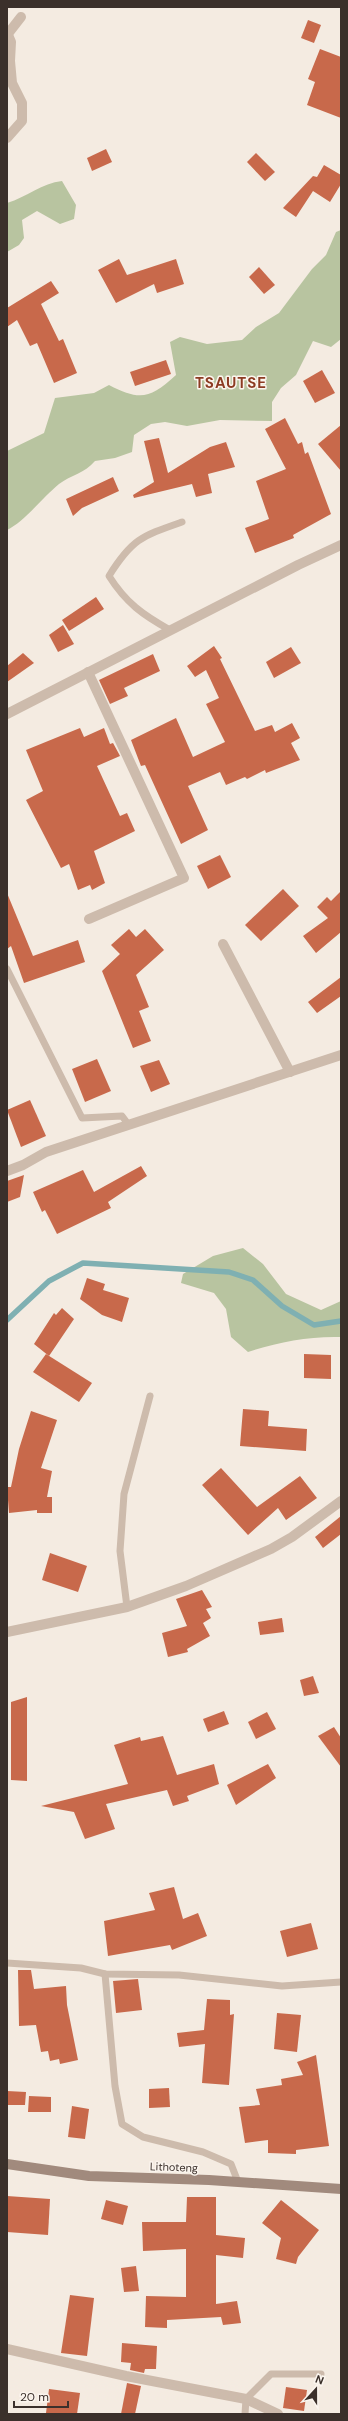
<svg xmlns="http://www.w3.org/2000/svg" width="348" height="2421" font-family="'DM Sans',sans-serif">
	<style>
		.green { fill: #b8c4a0 }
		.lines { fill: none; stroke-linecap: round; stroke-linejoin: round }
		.stream { stroke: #7fb0b2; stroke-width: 5.5 }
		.building { fill: #c8694b }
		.lane { stroke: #cdbbac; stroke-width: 7 }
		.street { stroke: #cdbbac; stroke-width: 10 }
		.secondary { stroke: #a18a7d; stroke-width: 10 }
		.labels { text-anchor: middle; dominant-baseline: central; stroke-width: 3; stroke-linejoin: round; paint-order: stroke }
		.street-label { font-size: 11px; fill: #3b302b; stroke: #fbf5ee }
		.district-label { font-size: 15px; font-weight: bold; letter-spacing: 1px; fill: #8c3b22; stroke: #fbf5ee }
	</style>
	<rect width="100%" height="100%" fill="#f4ebe1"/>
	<!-- green -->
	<g class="green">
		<path d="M62,181L76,205L74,219L60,224L37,211L22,220L24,238L19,245L7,252V203C27,197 42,183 62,181Z"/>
		<path d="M341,230V339L331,347L313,341L296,375L281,388L272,402V421L220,420L187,426L165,422L151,424L134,435L132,452L115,458L95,461C85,473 71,475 59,484C43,497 24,522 7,530V451L44,433L55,398L94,393L109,385C140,401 150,399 176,375L170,342L180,337L207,344L242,340L256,327L279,313L312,269L326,255L336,232Z"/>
		<path d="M243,1248L263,1264L286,1294L321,1310L341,1301V1337C309,1336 278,1342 248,1352L231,1337L226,1309L214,1293L181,1283L183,1274L213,1256Z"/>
	</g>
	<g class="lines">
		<!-- stream -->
		<polyline class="stream" points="7,1320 49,1281 83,1263 229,1272 253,1280 282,1306 314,1325 341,1321"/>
	</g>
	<!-- building -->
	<g class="building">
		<polygon points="308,20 321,25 314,43 301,38"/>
		<polygon points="320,49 341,57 341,118 307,105 315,82 308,79"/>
		<polygon points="106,149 112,162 92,171 87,158"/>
		<polygon points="256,153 275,172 265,181 247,162"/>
		<polygon points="324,165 341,175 341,184 330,202 313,191 296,217 283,208 313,176 317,177"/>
		<polygon points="119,259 127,275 176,259 184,284 157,293 154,284 116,303 98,270"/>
		<polygon points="259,267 275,285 264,294 249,277"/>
		<polygon points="51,281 59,293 41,304 59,341 63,339 77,373 54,383 37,343 30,346 17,320 7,327 7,308"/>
		<polygon points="166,360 171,374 135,386 130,372"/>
		<polygon points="322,370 335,393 315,403 303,381"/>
		<polygon points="285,418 298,444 302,442 305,454 308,452 331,514 293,535 294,538 255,553 245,528 269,519 256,481 286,469 265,429"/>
		<polygon points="341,425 341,471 318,444"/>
		<polygon points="159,438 168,473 210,447 226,442 235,467 208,474 212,493 196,497 192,484 134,498 133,495 154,482 144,441"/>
		<polygon points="113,477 119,491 82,508 73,516 66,499"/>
		<polygon points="96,597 104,609 69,631 62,620"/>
		<polygon points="63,625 74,644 58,652 49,635"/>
		<polygon points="214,646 222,658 220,659 255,731 272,725 275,732 292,723 300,738 291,743 300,760 266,773 265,770 247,779 245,777 226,785 220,772 188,786 208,830 181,844 145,765 141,766 131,740 176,718 193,757 225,742 206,704 219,698 206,670 195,677 187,666"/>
		<polygon points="291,647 301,663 274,678 266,662"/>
		<polygon points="23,653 34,663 7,682 7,666"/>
		<polygon points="153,654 160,671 124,688 128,696 110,704 99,680"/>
		<polygon points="80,728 84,737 104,728 110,744 113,743 119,754 120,756 97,766 120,816 127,813 135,831 94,851 105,883 92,890 90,885 78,890 69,864 61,868 26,800 43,791 26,750"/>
		<polygon points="220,855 231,877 208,889 197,866"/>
		<polygon points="283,889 299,906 261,941 245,925"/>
		<polygon points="341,891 341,932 316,953 303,936 328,918 317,907 327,897 331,901"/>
		<polygon points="7,893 33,956 78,940 85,962 24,983 11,946 7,949"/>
		<polygon points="129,929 136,937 145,929 164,950 136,975 149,1007 139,1011 151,1041 133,1048 102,971 120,954 111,945"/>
		<polygon points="341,977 341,996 317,1013 308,1002"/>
		<polygon points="97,1059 111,1091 85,1102 72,1069"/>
		<polygon points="159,1060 170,1084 151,1092 140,1066"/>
		<polygon points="30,1100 46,1136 21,1147 7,1110"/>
		<polygon points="141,1166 147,1176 108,1202 111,1208 57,1234 45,1210 42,1212 33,1192 83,1170 94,1192"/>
		<polygon points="24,1175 20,1197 7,1202 7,1181"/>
		<polygon points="87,1278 105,1284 103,1290 129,1298 122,1322 102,1315 80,1299"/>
		<polygon points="62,1308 74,1319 49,1356 34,1344 54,1313 56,1315"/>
		<polygon points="46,1354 92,1383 79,1402 33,1372"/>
		<polygon points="304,1354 331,1355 331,1379 304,1378"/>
		<polygon points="243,1409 269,1411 268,1426 307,1429 306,1451 240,1446"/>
		<polygon points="31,1411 57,1420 41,1468 52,1471 47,1497 52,1497 52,1513 37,1513 37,1510 9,1513 7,1487 11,1487 19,1449"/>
		<polygon points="221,1468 257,1507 300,1476 317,1498 286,1520 278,1508 248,1535 202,1485"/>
		<polygon points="341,1516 341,1534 323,1548 315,1537"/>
		<polygon points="50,1553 87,1566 78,1592 42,1580"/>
		<polygon points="202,1590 212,1607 206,1609 211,1618 203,1623 210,1636 187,1649 188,1652 168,1657 162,1633 187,1626 176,1599"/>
		<polygon points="282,1618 284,1632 260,1635 258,1622"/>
		<polygon points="313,1676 319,1693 304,1696 300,1680"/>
		<polygon points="27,1697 27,1781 11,1780 11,1702"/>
		<polygon points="224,1711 229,1724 208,1732 203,1719"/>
		<polygon points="267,1712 276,1729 256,1739 248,1722"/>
		<polygon points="334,1727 341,1738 341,1767 318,1736"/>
		<polygon points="163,1736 177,1775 214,1764 219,1784 187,1796 189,1801 173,1806 167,1790 106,1804 115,1829 85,1839 74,1812 41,1806 128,1784 114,1745 140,1737 141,1741"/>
		<polygon points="268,1764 276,1778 236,1805 227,1785"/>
		<polygon points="174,1887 183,1919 198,1913 207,1936 172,1950 170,1945 108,1956 104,1921 155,1910 149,1893"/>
		<polygon points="311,1923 318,1949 287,1957 280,1931"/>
		<polygon points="18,1970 31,1970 34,1989 66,1986 67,2005 78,2060 60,2064 59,2059 50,2061 48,2051 41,2052 36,2025 19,2026"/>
		<polygon points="138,1979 142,2010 116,2013 113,1981"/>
		<polygon points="207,1999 230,2000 230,2015 234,2014 229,2085 202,2083 205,2044 179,2047 177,2033 204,2030"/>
		<polygon points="277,2013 301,2015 297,2052 274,2049"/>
		<polygon points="316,2055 329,2146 296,2150 296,2154 268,2153 268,2140 245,2143 239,2107 260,2105 256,2089 282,2085 281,2079 303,2075 297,2062"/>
		<polygon points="169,2088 170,2107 149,2108 149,2089"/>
		<polygon points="7,2091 26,2092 25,2105 7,2105"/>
		<polygon points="29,2096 51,2097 51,2112 28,2112"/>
		<polygon points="72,2106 89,2109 85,2139 68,2137"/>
		<polygon points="7,2196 50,2199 48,2235 7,2232"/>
		<polygon points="187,2197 216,2197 216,2235 245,2238 243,2258 216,2255 216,2304 237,2301 241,2323 223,2325 221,2317 167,2320 167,2328 145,2327 146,2296 186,2297 186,2249 143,2251 142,2222 186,2222"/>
		<polygon points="106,2200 128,2206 123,2225 101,2219"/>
		<polygon points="281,2200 319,2230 298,2257 296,2264 276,2259 281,2238 262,2223"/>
		<polygon points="136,2266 139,2291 124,2292 121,2268"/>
		<polygon points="70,2295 94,2298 87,2356 61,2353"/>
		<polygon points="122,2343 157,2346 156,2369 145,2369 144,2373 130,2370 131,2363 121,2362"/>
		<polygon points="127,2383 141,2386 135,2414 121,2414"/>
		<polygon points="286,2387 307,2390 304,2411 283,2408"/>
		<polygon points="49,2389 80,2393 77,2414 46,2413"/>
	</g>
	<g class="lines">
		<!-- lane -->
		<g class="lane">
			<path d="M170,630C143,615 126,603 109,576C132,539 142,536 182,522"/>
			<polyline points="7,969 82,1118 122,1116 128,1124"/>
			<polyline points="127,1607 120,1551 124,1494 150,1396"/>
			<polyline points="7,1963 81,1968 105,1974 179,1975 282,1986 341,1982"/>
			<polyline points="105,1974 115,2086 122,2124 143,2137 203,2152 231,2164 238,2182"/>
			<polyline points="245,2414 246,2399 271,2374 321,2374"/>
		</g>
		<!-- street -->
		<g class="street">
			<polyline points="7,35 21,17"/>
			<polyline points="7,138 22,121 22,103 12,83 10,61 11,42 8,35"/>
			<polyline points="88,672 184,878 89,919"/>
			<polyline points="7,714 298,565 341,545"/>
			<polyline points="223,944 290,1072"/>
			<polyline points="7,1171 23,1165 46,1152 341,1055"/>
			<polyline points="7,1632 127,1607 186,1586 271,1549 292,1537 341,1501"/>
			<polyline points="7,2349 126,2376 246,2399 278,2414"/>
		</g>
		<!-- secondary -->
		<polyline class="secondary" points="7,2164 89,2176 209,2180 341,2189"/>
	</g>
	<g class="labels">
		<!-- street labels -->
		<g class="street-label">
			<text transform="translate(174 2167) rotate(2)">Lithoteng</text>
		</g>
		<!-- district labels -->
		<g class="district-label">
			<text x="231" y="383">TSAUTSE</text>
		</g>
	</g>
	<!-- border -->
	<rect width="348" height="2421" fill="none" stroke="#3b302b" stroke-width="16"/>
	<!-- north arrow -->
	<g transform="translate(316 2389) rotate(21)" stroke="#fbf5ee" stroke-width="3" paint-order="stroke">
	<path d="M0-3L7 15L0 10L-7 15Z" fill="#3b302b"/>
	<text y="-6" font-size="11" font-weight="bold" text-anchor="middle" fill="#3b302b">N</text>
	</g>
	<!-- scale -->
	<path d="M14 2401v6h54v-6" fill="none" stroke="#3b302b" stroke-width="2"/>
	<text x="20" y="2401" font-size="12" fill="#3b302b" stroke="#fbf5ee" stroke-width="3" paint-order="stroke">20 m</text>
</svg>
